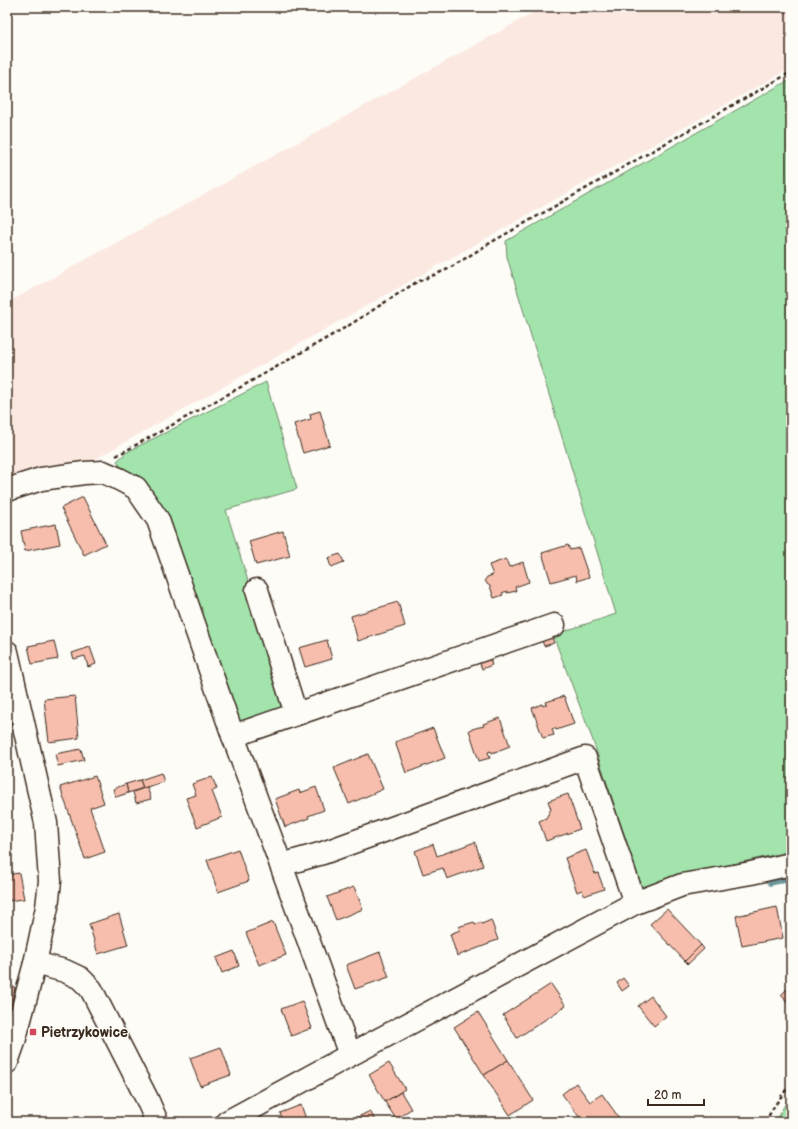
<svg xmlns="http://www.w3.org/2000/svg" width="798" height="1129" font-family="'Balsamiq Sans',sans-serif">
	<style>
		.built { fill: #fbe9e1 }
		.green { fill: #a3e4ad; stroke: #6f8766 }
		.lines { fill: none; stroke-linecap: round; stroke-linejoin: round }
		.stream { stroke: #6d959b; stroke-width: 5.5 }
		.building { fill: #f7bead; stroke: #3b2a1e }
		.minor-casing { stroke: #3b2a1e; stroke-width: 25 }
		.path { stroke: #3b2a1e; stroke-width: 2.5; stroke-dasharray: 4 3; stroke-linecap: butt }
		.minor { stroke: #fdfcf7; stroke-width: 22 }
		.poi-dot { fill: #d1495b; stroke: #fdfcf7; stroke-width: 1.5 }
		.labels { text-anchor: middle; dominant-baseline: central; stroke-width: 3; stroke-linejoin: round; paint-order: stroke }
		.poi-label { font-size: 14px; font-weight: bold; fill: #3b2a1e; stroke: #fdfcf7; text-anchor: start }
	</style>
	<rect width="100%" height="100%" fill="#fdfcf7"/>
	<filter id="ink" filterUnits="userSpaceOnUse"><feTurbulence type="fractalNoise" baseFrequency=".025" numOctaves="2"/><feDisplacementMap in="SourceGraphic" scale="8" xChannelSelector="R" yChannelSelector="G"/><feConvolveMatrix kernelMatrix="1 2 1 2 8 2 1 2 1" color-interpolation-filters="sRGB"/></filter>
	<g filter="url(#ink)">
		<!-- built -->
		<polygon class="built" points="544,7 791,7 791,68 492,235 90,462 7,481 7,303"/>
		<!-- green -->
		<g class="green">
			<polygon points="791,80 791,851 707,870 643,891 592,738 553,635 616,614 507,257 506,241 782,84"/>
			<polygon points="266,382 297,489 226,510 288,710 254,723 234,721 127,477 117,461 127,452"/>
			<polygon points="791,1094 791,1122 775,1122"/>
		</g>
		<g class="lines">
			<!-- stream -->
			<polyline class="stream" points="770,883 791,878"/>
		</g>
		<!-- building -->
		<g class="building">
			<polygon points="320,411 330,445 303,453 294,424 311,419 310,414"/>
			<polygon points="83,497 106,544 84,555 61,508"/>
			<polygon points="56,524 60,544 25,551 21,531"/>
			<polygon points="283,531 290,556 256,565 249,541"/>
			<polygon points="568,545 570,550 579,548 589,577 577,581 576,575 551,582 542,553"/>
			<polygon points="340,554 344,562 331,567 328,558"/>
			<polygon points="506,559 509,567 523,562 529,582 515,587 516,591 507,593 507,591 502,593 503,595 494,598 490,586 487,584 485,580 487,577 493,575 489,565"/>
			<polygon points="398,602 405,626 358,641 351,616"/>
			<polygon points="551,635 554,643 544,646 541,638"/>
			<polygon points="327,640 332,659 305,667 299,648"/>
			<polygon points="54,641 58,659 32,664 28,646"/>
			<polygon points="90,647 96,664 88,667 85,656 74,659 72,653"/>
			<polygon points="489,657 492,665 482,669 479,661"/>
			<polygon points="75,696 79,738 49,742 44,699"/>
			<polygon points="564,696 574,724 556,730 555,728 552,729 554,735 543,738 532,708 542,704 543,706 547,704 546,702"/>
			<polygon points="500,718 510,746 492,753 491,751 488,752 490,758 479,761 469,730 479,727 480,727 484,726 483,724"/>
			<polygon points="433,728 445,758 406,773 395,742"/>
			<polygon points="81,749 84,760 58,766 55,754"/>
			<polygon points="368,754 383,789 349,804 334,768"/>
			<polygon points="161,773 164,782 143,788 140,780"/>
			<polygon points="95,776 104,803 90,808 105,852 85,859 60,787"/>
			<polygon points="212,777 217,789 212,791 222,817 197,827 186,798 196,795 192,784"/>
			<polygon points="140,780 143,788 128,793 126,784"/>
			<polygon points="126,784 128,793 116,797 113,789"/>
			<polygon points="147,787 151,799 136,803 133,792"/>
			<polygon points="316,787 324,810 308,816 309,818 285,827 275,799 299,790 300,793"/>
			<polygon points="568,794 580,829 546,841 539,821 546,818 551,809 548,801"/>
			<polygon points="475,842 483,866 447,879 443,868 423,874 415,851 433,844 437,856"/>
			<polygon points="238,849 249,881 218,892 207,860"/>
			<polygon points="586,850 595,874 598,873 604,889 584,896 582,890 577,892 565,858"/>
			<polygon points="19,873 24,899 7,901 7,875"/>
			<polygon points="354,887 363,909 336,920 327,897"/>
			<polygon points="777,907 783,938 742,946 736,916"/>
			<polygon points="667,909 701,945 685,961 650,924"/>
			<polygon points="119,914 128,945 98,954 89,924"/>
			<polygon points="491,920 498,940 489,943 489,944 457,956 450,934 460,930 458,927 474,922 475,925 481,922 482,924"/>
			<polygon points="273,922 286,955 259,965 246,933"/>
			<polygon points="701,945 704,949 688,964 685,961"/>
			<polygon points="234,951 239,966 222,973 216,958"/>
			<polygon points="380,952 389,977 355,989 346,965"/>
			<polygon points="623,978 629,986 622,991 617,983"/>
			<polygon points="551,984 566,1006 517,1038 503,1015"/>
			<polygon points="791,985 791,1006 781,995"/>
			<polygon points="7,986 15,987 11,1009 7,1008"/>
			<polygon points="651,996 666,1016 654,1026 638,1006"/>
			<polygon points="302,1001 312,1028 291,1036 281,1009"/>
			<polygon points="478,1012 508,1060 484,1075 454,1027"/>
			<polygon points="221,1047 231,1075 200,1086 190,1058"/>
			<polygon points="508,1060 533,1100 510,1115 484,1075"/>
			<polygon points="389,1063 405,1089 385,1102 369,1075"/>
			<polygon points="576,1083 590,1102 602,1094 622,1122 583,1122 562,1094"/>
			<polygon points="401,1092 411,1109 396,1119 385,1102"/>
			<polygon points="301,1105 307,1122 283,1122 280,1113"/>
			<polygon points="370,1111 376,1122 348,1122"/>
		</g>
		<g class="lines">
			<defs>
				<g id="minor">
					<polyline points="7,490 41,479 84,473 103,472 119,479 136,488 158,520 233,736 281,865"/>
					<polyline points="257,590 296,714"/>
					<polyline points="7,652 46,823 50,881 47,907 35,963 14,1042 7,1062"/>
					<polyline points="233,736 554,625"/>
					<polyline points="35,963 65,971 80,978 91,989 147,1099 157,1122"/>
					<polyline points="350,1055 281,865 323,853 585,758 635,903"/>
					<polyline points="227,1122 350,1055 635,903 682,885 751,873 791,864"/>
				</g>
			</defs>
			<!-- minor casing -->
			<use href="#minor" class="minor-casing"/>
			<!-- path -->
			<g class="path">
				<polyline points="116,456 248,383 348,326 415,283 448,269 490,243 786,75 791,73"/>
				<polyline points="765,1122 775,1105 791,1083"/>
			</g>
			<!-- minor -->
			<use href="#minor" class="minor"/>
		</g>
	</g>
	<!-- markers -->
	<rect class="poi-dot" x="29" y="1028" width="8" height="8" rx="2"/>
	<g class="labels">
		<!-- poi labels -->
		<g class="poi-label">
			<text x="41" y="1032">Pietrzykowice</text>
		</g>
	</g>
	<!-- margin -->
	<rect width="798" height="1129" fill="none" stroke="#fdfcf7" stroke-width="24"/>
	<rect x="12" y="12" width="774" height="1105" fill="none" stroke="#3b2a1e" stroke-width="1.5" filter="url(#ink)"/>
	<!-- scale -->
	<path d="M648 1099v6h56v-6" fill="none" stroke="#3b2a1e" stroke-width="2"/>
	<text x="654" y="1099" font-size="12" fill="#3b2a1e" stroke="#fdfcf7" stroke-width="3" paint-order="stroke">20 m</text>
</svg>
